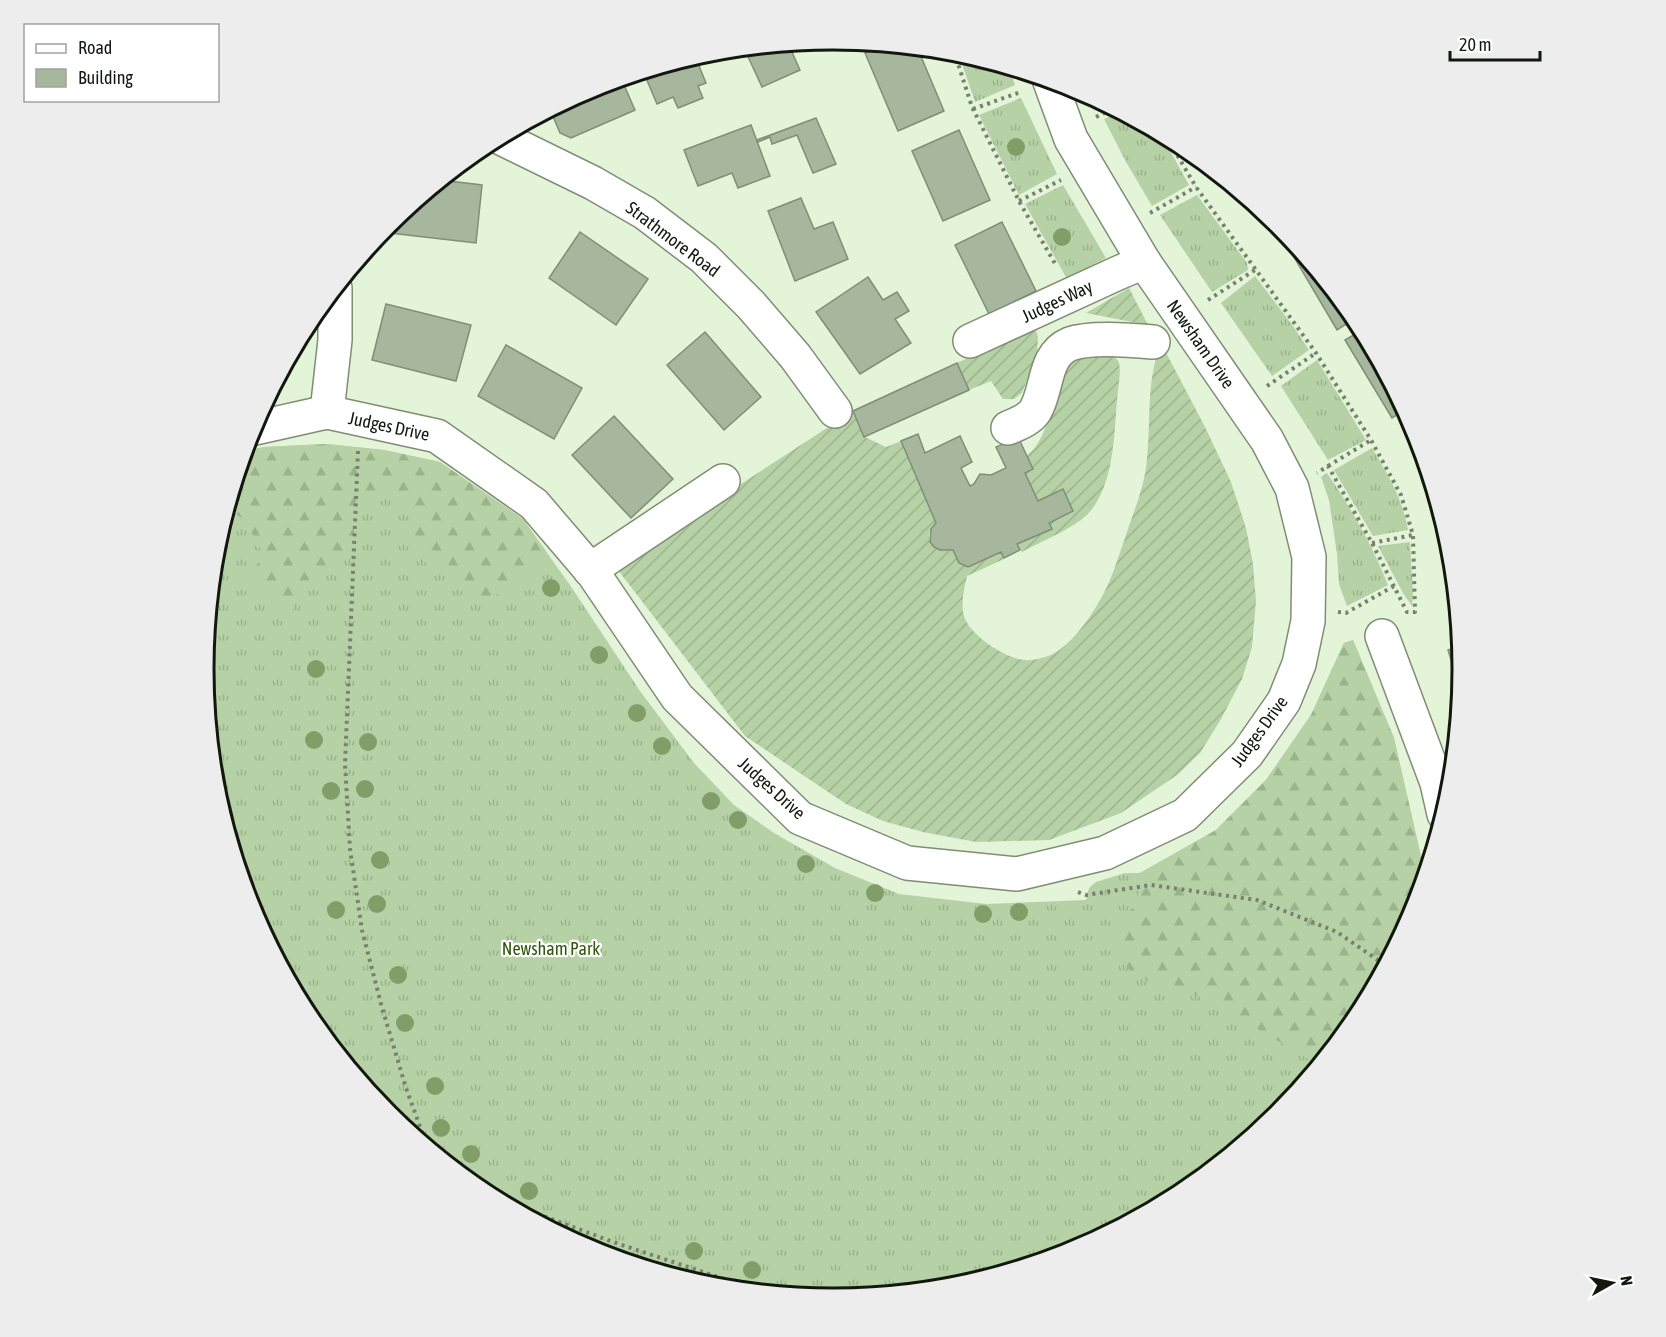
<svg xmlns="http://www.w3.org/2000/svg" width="1666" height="1337" font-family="'Asap Condensed',sans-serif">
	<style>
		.grass { fill: url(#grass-tufts) }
		.forest { fill: url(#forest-firs) }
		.garden { fill: url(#garden-furrows) }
		.building { fill: #a7b79d; stroke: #7f8f76; stroke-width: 1.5 }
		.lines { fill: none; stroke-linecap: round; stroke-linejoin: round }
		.minor-casing { stroke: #7e8e74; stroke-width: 36 }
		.path { stroke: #76816e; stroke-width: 4; stroke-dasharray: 3 4.5; stroke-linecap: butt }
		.minor { stroke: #fff; stroke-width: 33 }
		.tree { fill: #829e68 }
		.labels { text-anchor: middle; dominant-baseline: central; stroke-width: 4.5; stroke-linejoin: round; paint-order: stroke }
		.street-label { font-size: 18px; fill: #12180e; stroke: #fff }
		.park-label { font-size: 18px; fill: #32570c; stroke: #fff }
		.rim { fill: none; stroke: #12180e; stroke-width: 3 }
	</style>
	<defs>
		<pattern id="grass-tufts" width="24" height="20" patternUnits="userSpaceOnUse" patternTransform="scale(1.5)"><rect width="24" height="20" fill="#b6d1a5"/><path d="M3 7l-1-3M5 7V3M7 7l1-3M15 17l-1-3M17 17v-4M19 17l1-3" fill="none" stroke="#9bb38d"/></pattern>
		<pattern id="forest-firs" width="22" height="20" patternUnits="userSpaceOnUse" patternTransform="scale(1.5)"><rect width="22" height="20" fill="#b6d1a5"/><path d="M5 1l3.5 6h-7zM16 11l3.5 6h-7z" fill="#9bb38d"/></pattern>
		<pattern id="garden-furrows" width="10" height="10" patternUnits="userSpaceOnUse" patternTransform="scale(1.5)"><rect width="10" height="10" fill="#b6d1a5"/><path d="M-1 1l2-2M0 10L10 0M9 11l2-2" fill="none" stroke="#9bb38d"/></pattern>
	</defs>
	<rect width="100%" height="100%" fill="#e3f4d8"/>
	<!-- grass -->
	<g class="grass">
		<polygon points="958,52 1009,67 1015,85 975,102"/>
		<polygon points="1021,98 1057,174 1019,195 979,115"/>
		<polygon points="1120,112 1161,134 1189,185 1152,206 1126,162 1104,119"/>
		<polygon points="1063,185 1106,258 1067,279 1025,204"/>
		<polygon points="1197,195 1247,263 1248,270 1212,292 1160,215"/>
		<polygon points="1255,276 1293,326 1309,350 1272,376 1221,303"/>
		<polygon points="1317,360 1366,440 1328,460 1281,386"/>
		<polygon points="327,444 384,450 440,462 523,519 572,588 640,691 694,763 734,805 774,833 835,868 899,894 986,904 1086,900 1089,888 1096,882 1125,873 1140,873 1216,830 1266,780 1311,715 1344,643 1353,640 1394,738 1425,874 1414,910 1356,1019 1278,1114 1182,1192 1074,1250 955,1286 833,1298 710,1286 592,1250 483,1192 388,1113 309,1018 251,909 216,791 204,668 216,545 244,451 264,447"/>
		<path d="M1372,448C1389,477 1402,497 1408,530L1373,536L1334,470Z"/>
		<path d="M1327,473C1351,508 1372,545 1388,585L1347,606L1339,584L1337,554L1329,500L1321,477Z"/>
		<polygon points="1410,542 1413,593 1412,606 1403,593 1378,546"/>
	</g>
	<!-- forest -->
	<g class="forest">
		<polygon points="327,444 384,450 440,462 523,519 549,556 519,587 491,596 467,596 454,573 437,563 422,562 411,523 407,503 396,494 384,494 355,502 353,553 326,572 312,574 291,612 267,600 249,578 263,554 244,519 227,510 244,451 264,447"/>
		<polygon points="1353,640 1394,738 1425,874 1414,910 1356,1019 1318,1065 1223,1008 1190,992 1154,984 1131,972 1119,956 1115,933 1126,913 1137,905 1140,873 1216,830 1266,780 1311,715 1344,643"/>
		<polygon points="373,1087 390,1091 405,1128 388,1113 368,1089"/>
	</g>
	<!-- garden -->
	<g class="garden">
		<polygon points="1129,288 1148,325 1086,313"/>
		<polygon points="1035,328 1038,337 1037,355 1022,393 1014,399 1003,399 991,381 969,390 957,363"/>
		<path d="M1162,345L1205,427L1231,482L1246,528L1253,564L1256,601L1252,647L1242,679L1221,719L1200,753L1177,775L1121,813L1049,840L976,842L923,832L883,821L846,804L745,736L615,566L853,411L865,437L886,447L901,441L936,523C920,538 934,554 953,550L959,563L968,567L1001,552L1004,559L967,576C964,591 959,607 966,621C975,638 1006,659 1026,660C1032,661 1042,658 1048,656C1069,649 1090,618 1100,600C1111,582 1117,560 1124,541C1133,512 1145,488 1147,458C1151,426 1146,371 1162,345Z"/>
		<path d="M1109,354C1113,356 1117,358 1119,363C1121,371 1118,391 1117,400C1114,436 1114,487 1087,515C1072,529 1040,542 1022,552L1017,544L1049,523L1073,511L1063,489L1038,501L1025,473L1033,469L1027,455C1046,443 1051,404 1059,383C1062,374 1068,366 1073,358Z"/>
	</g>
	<!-- building -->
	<g class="building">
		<polygon points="804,42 805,44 791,50 800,70 762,87 744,48"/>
		<polygon points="886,44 917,47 944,111 898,131 865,53"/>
		<polygon points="695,56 706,83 698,86 703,98 678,108 673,97 657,104 643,71"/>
		<polygon points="621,78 635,110 571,138 560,133 550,109 592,87"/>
		<polygon points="816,118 836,164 813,173 797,135 772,144 770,137 758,142 757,140"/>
		<polygon points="751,125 770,176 738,188 732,173 698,186 684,150"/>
		<polygon points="959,130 990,200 943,221 912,151"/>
		<polygon points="441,180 482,185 476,243 390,233 392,220"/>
		<polygon points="801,198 814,229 833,222 848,259 795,281 768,211"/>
		<polygon points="1266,213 1278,224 1290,238 1282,243"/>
		<polygon points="1002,222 1036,291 989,314 955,245"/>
		<polygon points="580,232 648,279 616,325 549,278"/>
		<polygon points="1298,248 1356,318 1337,330 1291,252"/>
		<polygon points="868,277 883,300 897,292 909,311 895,319 911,343 860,374 816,312"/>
		<polygon points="386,304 471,325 456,381 372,360"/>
		<polygon points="1362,330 1405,410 1392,418 1345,340"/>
		<polygon points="705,332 761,397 724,430 667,365"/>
		<polygon points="506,345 582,388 554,439 478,396"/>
		<polygon points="957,363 969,390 864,437 853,411"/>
		<polygon points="614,416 673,479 631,518 572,455"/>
		<polygon points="1414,427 1415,428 1424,457 1409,430"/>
		<polygon points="918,434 925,453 960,436 972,462 961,468 970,486 974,484 980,474 991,475 1006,468 996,447 1018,437 1033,469 1025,473 1038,501 1063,489 1073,511 1049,523 1052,529 1017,544 1020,550 1004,558 1001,552 968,567 959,563 953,550 940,550 934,547 930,542 931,529 936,523 901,441"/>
		<polygon points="1460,646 1462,669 1460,689 1448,650"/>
	</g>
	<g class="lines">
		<defs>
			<g id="minor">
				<polyline points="499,137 593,183 645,213 704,258 751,305 795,356 835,411"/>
				<polyline points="970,341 1118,273 1144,262"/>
				<polyline points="327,412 335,340 335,288"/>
				<path d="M1008,428C1017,424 1029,420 1035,411C1048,390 1043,355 1070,344C1089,337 1132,340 1153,342"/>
				<polyline points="251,429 327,412 437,436 534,504 593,573 677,697 800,818 907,863 1017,874 1105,853 1185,815 1247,754 1284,701 1299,664 1308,621 1309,557 1292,488 1267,440 1144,262 1071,139 1049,79"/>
				<polyline points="590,570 723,481"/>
				<polyline points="1382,636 1437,783 1444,814"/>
			</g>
		</defs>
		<!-- minor casing -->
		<use href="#minor" class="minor-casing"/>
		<!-- path -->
		<g class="path">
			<polyline points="954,51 972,107 1020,203 1057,267"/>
			<polyline points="973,109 1021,92"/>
			<polyline points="1096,117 1114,108"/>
			<polyline points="1166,136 1196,187 1316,353 1371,440 1401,495 1413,535 1415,612 1407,612 1372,543 1328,466 1317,473"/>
			<polyline points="1019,201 1061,180"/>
			<polyline points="1150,213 1196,187"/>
			<polyline points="1208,300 1255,270"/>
			<polyline points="1267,386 1316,353"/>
			<polyline points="358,451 345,764 350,849 362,930 381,1004 406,1088 427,1146"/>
			<polyline points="1328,466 1371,440"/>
			<polyline points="1372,543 1413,535"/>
			<polyline points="1338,612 1346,613 1394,586"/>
			<polyline points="1078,892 1086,895 1151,885 1257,900 1337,932 1385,965"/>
			<polyline points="495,1198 613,1242 760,1291"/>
		</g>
		<!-- minor -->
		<use href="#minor" class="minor"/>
	</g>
	<!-- trees -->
	<g class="tree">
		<circle cx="1016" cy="147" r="9"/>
		<circle cx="1062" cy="237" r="9"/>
		<circle cx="551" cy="588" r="9"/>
		<circle cx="599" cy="655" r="9"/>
		<circle cx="316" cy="669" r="9"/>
		<circle cx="637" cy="713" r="9"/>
		<circle cx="314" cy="740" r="9"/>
		<circle cx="368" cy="742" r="9"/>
		<circle cx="662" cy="746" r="9"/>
		<circle cx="365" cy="789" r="9"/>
		<circle cx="331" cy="791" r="9"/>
		<circle cx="711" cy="801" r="9"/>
		<circle cx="738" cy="820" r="9"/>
		<circle cx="380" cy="860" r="9"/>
		<circle cx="806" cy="864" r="9"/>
		<circle cx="875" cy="893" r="9"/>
		<circle cx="377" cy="904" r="9"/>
		<circle cx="336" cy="910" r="9"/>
		<circle cx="1019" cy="912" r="9"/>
		<circle cx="983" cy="914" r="9"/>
		<circle cx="398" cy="975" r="9"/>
		<circle cx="405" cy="1023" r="9"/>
		<circle cx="435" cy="1086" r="9"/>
		<circle cx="441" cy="1128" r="9"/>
		<circle cx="471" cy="1154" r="9"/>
		<circle cx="529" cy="1191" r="9"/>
		<circle cx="694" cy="1251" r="9"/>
		<circle cx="752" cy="1270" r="9"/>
	</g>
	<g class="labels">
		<!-- street labels -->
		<g class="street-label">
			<text transform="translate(673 239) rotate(37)">Strathmore Road</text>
			<text transform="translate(1057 301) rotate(-25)">Judges Way</text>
			<text transform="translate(1201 344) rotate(55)">Newsham Drive</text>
			<text transform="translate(389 426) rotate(12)">Judges Drive</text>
			<text transform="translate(1259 731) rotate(-54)">Judges Drive</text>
			<text transform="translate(772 788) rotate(42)">Judges Drive</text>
		</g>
		<!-- park labels -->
		<g class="park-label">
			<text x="551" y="948">Newsham Park</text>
		</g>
	</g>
	<!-- crop -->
	<path d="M0 0H1666V1337H0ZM214 669a619 619 0 1 1 1238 0a619 619 0 1 1-1238 0Z" fill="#ecedec" fill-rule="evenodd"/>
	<path class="rim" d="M214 669a619 619 0 1 1 1238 0a619 619 0 1 1-1238 0Z"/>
	<!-- legend -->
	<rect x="24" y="24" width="195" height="78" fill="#ffffff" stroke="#a0a39f" stroke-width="1.5"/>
	<rect x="36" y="44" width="30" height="9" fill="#ffffff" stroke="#a0a39f" stroke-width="1.5"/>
	<text x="78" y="54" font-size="18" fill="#12180e">Road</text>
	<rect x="36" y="69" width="30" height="18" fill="#a7b79d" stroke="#a0a39f" stroke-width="1.5"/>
	<text x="78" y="84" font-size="18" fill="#12180e">Building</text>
	<!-- north arrow -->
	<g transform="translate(1612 1283) rotate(81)" stroke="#ffffff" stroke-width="4.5" paint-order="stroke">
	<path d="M0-4.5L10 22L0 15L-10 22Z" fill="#12180e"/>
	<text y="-9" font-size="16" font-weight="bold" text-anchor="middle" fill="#12180e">N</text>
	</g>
	<!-- scale -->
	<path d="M1450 51v9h90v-9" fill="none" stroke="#12180e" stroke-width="3"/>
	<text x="1459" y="51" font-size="18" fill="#12180e" stroke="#ffffff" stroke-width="4.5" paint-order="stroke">20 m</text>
</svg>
